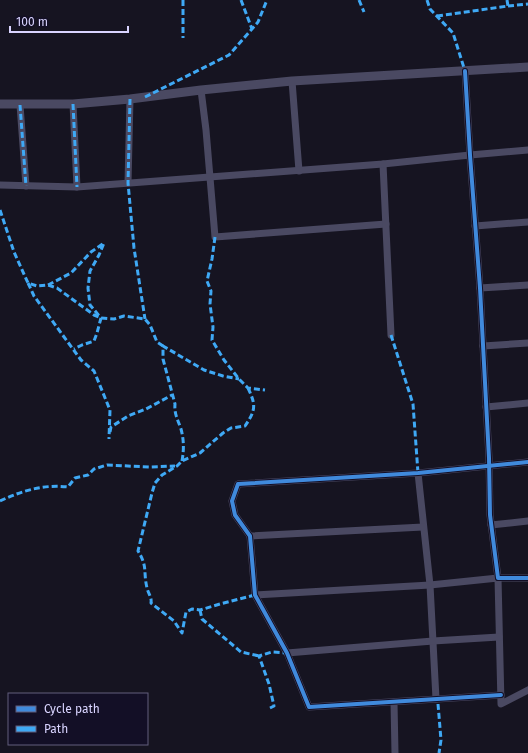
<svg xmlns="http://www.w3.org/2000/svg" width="528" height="753" font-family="'Fira Sans',sans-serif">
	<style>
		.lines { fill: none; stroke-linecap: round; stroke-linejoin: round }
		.minor { stroke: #4a4962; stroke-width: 7 }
		.tertiary { stroke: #4a4962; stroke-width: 9 }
		.quiet { stroke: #3fa9f5; stroke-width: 3; stroke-dasharray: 6 3; stroke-linecap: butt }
		.cycleway-casing { stroke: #130f26; stroke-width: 6 }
		.cycleway { stroke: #408adc; stroke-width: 4 }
	</style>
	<rect width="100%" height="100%" fill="#161421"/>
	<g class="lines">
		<!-- minor -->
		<g class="minor">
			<polyline points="465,71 470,155 480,288 489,458 490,515 498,578 528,578"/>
			<polyline points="292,81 299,171"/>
			<polyline points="201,90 206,130 215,237 386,224"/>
			<polyline points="73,104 77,187"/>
			<polyline points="20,105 26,186"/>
			<polyline points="383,164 391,335"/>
			<polyline points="128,183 130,99"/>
			<polyline points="0,185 77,187 383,164 470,155 528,150"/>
			<polyline points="475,226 528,222"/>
			<polyline points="480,288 528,285"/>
			<polyline points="483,346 528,343"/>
			<polyline points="486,407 528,403"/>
			<polyline points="418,473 430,585 436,699"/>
			<polyline points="491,525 528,521"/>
			<polyline points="250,536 423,527"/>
			<polyline points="255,595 430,585 498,578 501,704 528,690"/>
			<polyline points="287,653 433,641 499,637"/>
			<polyline points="501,695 309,707 287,653 255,595 250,536 235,515 232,501 238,484 418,473 528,462"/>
			<polyline points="394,702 395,753"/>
		</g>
		<!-- tertiary -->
		<polyline class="tertiary" points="0,104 73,104 130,99 201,90 292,81 528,67"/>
		<!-- quiet -->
		<g class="quiet">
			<polyline points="183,0 183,38"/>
			<polyline points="241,0 252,29"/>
			<polyline points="359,0 364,12"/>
			<polyline points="427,0 430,9 453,33 465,71"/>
			<polyline points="508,6 528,4"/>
			<polyline points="437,16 508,6 507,0"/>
			<polyline points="145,97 229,55 258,22 267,0"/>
			<polyline points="130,99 128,183 134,248 145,319"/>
			<polyline points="73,104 77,187"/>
			<polyline points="20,105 26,186"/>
			<polyline points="0,210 14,252 28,283 37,286 48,285 57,288 94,315 101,318 114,319 124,316 145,319 150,325 157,342 163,346"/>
			<polyline points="215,237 212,259 207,281 211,291 210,304 213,327 212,340 224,360 239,379 248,388 265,390"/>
			<polyline points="28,283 34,296 81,360 94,371 110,410 109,439"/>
			<polyline points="48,285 71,273 91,252 104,243 99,255 90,271 88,288 90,305 101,318 97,333 94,341 82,345 74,349"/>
			<polyline points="391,335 413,404 418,473"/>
			<path d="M248,388C256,405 256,410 245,426L231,428L223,433L200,453L182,461L177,466L162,475L155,483L152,493L138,551C148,567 143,571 147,588C148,593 152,597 151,603L174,621L182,633L186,612L192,609L200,610L220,604L255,595"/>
			<polyline points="110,432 111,427 128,416 146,409 172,395"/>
			<path d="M182,461C184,450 184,440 181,429C178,420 174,414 175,404L163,359V346L204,370L223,376L239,379"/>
			<path d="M0,501C21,491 44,484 68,487L75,478L88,475L94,469L107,465L149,467L175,466"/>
			<polyline points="200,610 202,619 241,652 259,656"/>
			<polyline points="438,704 441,740 439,753"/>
			<polyline points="270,708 274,706 269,684 259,656 272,652 287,653"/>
		</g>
		<defs>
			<g id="cycleway">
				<polyline points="465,71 470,155 480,288 489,458 490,515 498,578 528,578"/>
				<polyline points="501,695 309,707 287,653 255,595 250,536 235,515 232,501 238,484 418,473 528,462"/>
			</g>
		</defs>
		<!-- cycleway casing -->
		<use href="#cycleway" class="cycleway-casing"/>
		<!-- cycleway -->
		<use href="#cycleway" class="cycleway"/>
	</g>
	<!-- legend -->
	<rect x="8" y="693" width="140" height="52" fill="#130f26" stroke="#625e7d"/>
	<rect x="16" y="706" width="20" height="6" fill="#408adc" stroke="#625e7d"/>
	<text x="44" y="713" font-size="12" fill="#d9d4ff">Cycle path</text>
	<rect x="16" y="726" width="20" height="6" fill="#3fa9f5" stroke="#625e7d"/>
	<text x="44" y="733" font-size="12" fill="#d9d4ff">Path</text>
	<!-- scale -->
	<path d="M10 26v6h118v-6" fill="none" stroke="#d9d4ff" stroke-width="2"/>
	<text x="16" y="26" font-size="12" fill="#d9d4ff" stroke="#130f26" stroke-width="3" paint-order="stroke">100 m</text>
</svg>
